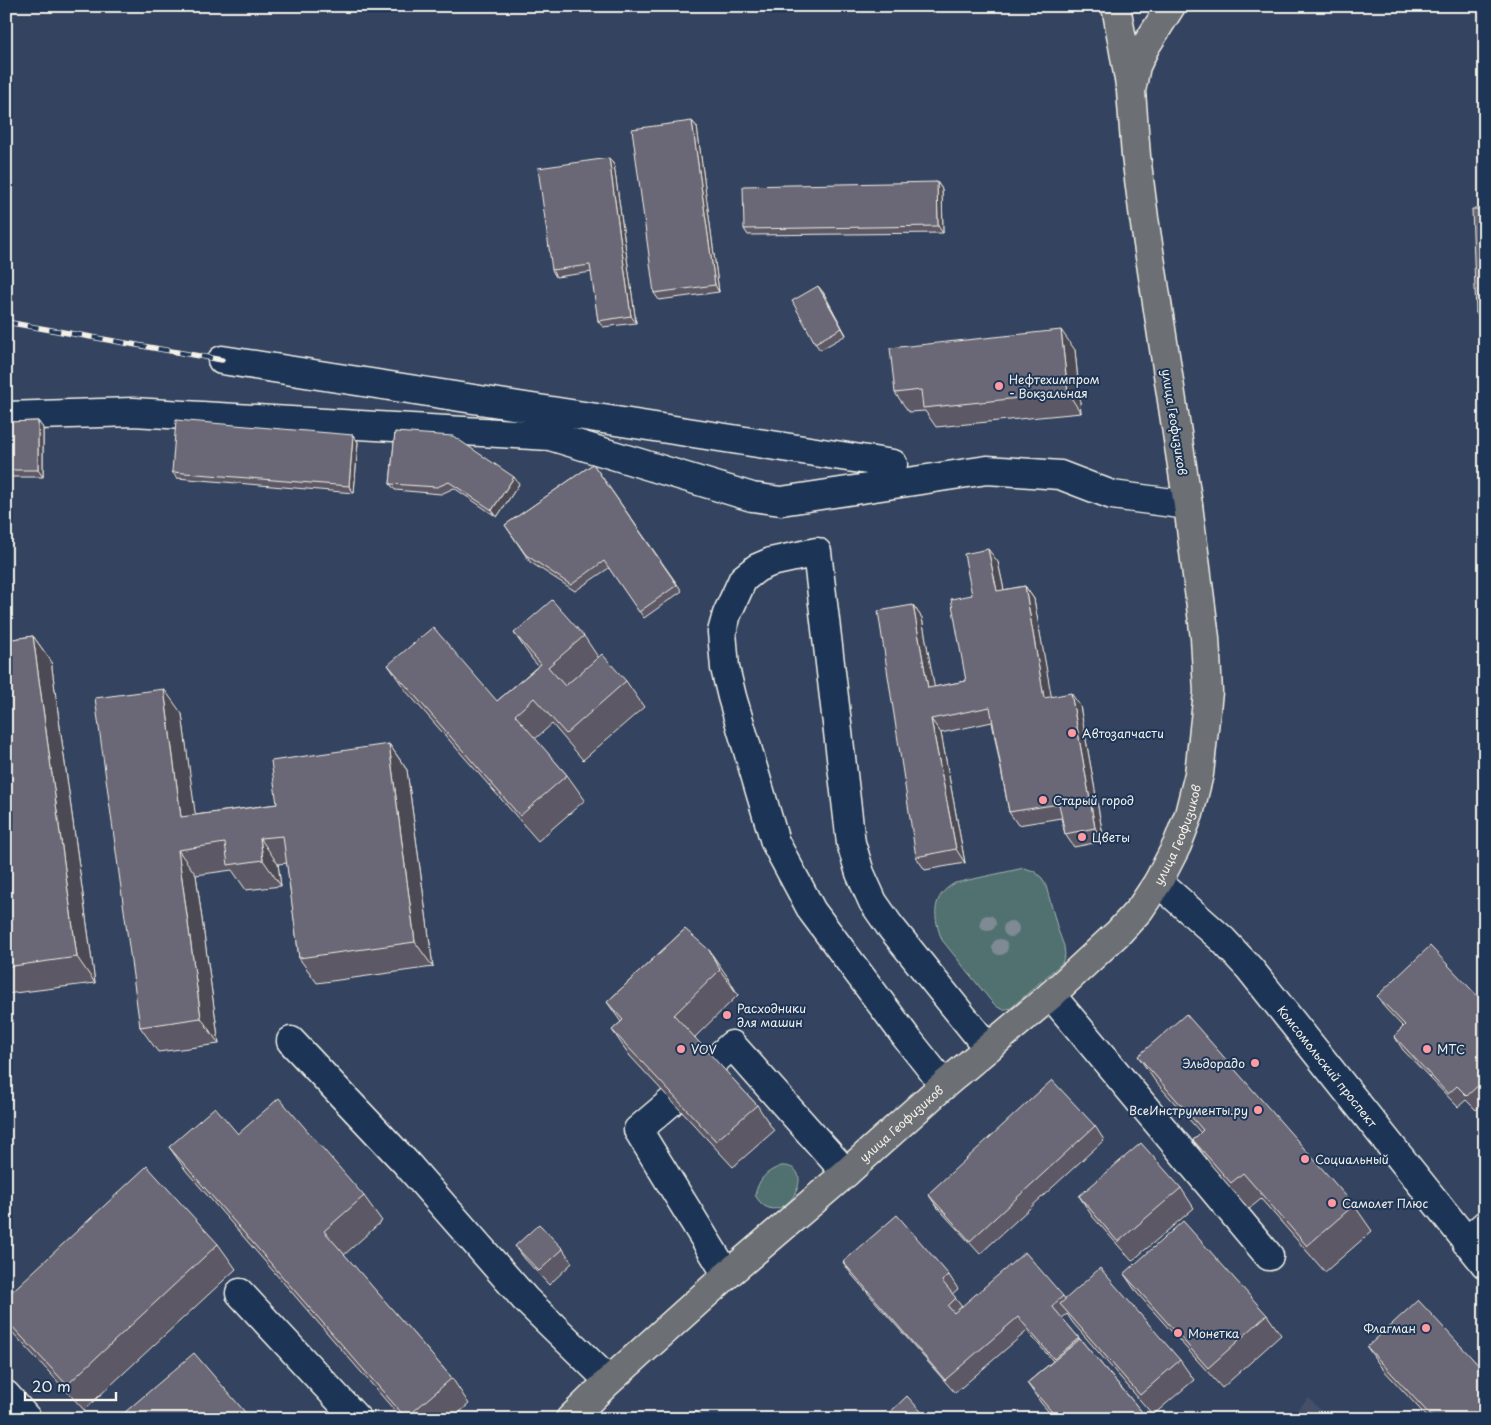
<svg xmlns="http://www.w3.org/2000/svg" width="1491" height="1425" font-family="'Playpen Sans',sans-serif">
	<style>
		.built { fill: #444f67 }
		.green { fill: #517171; stroke: #a2b1ac }
		.lines { fill: none; stroke-linecap: round; stroke-linejoin: round }
		.minor-casing { stroke: #f4f1e8; stroke-width: 31 }
		.major-casing { stroke: #f4f1e8; stroke-width: 31 }
		.minor { stroke: #1d3557; stroke-width: 28 }
		.major { stroke: #6c6f75; stroke-width: 28 }
		.rail-casing { stroke: #f4f1e8; stroke-width: 5.5 }
		.rail { stroke: #1d3557; stroke-width: 4; stroke-dasharray: 11; stroke-linecap: butt }
		.tree { fill: #7e8a94 }
		.wall { fill: #5c5965; stroke: #f4f1e8 }
		.shaded-wall { fill: #4b4953; stroke: #f4f1e8 }
		.building { fill: #6b6876; stroke: #f4f1e8 }
		.poi-dot { fill: #ff9aa2; stroke: #1d3557; stroke-width: 2 }
		.labels { text-anchor: middle; dominant-baseline: central; stroke-width: 4; stroke-linejoin: round; paint-order: stroke }
		.poi-label { font-size: 12px; fill: #f4f1e8; stroke: #1d3557; text-anchor: start }
		.street-label { font-size: 12px; fill: #f4f1e8; stroke: #1d3557 }
	</style>
	<rect width="100%" height="100%" fill="#344460"/>
	<filter id="ink" filterUnits="userSpaceOnUse"><feTurbulence type="fractalNoise" baseFrequency=".02" numOctaves="2"/><feDisplacementMap in="SourceGraphic" scale="10" xChannelSelector="R" yChannelSelector="G"/><feConvolveMatrix kernelMatrix="1 2 1 2 8 2 1 2 1" color-interpolation-filters="sRGB"/></filter>
	<g filter="url(#ink)">
		<!-- built -->
		<polygon class="built" points="1309,1398 1328,1419 1287,1419"/>
		<!-- green -->
		<g class="green">
			<path d="M1024,868L1034,871L1042,878L1046,886L1058,930L1064,946L1065,955L1062,963L1011,1008C1001,1011 998,1008 991,1001L942,940C933,917 931,896 955,883Z"/>
			<path d="M781,1166C824,1164 780,1239 755,1195C759,1179 765,1172 781,1166Z"/>
		</g>
		<g class="lines">
			<defs>
				<g id="minor">
					<polyline points="222,360 893,464"/>
					<polyline points="6,416 133,412 550,436 752,497 781,501 987,470 1060,475 1112,495 1188,505"/>
					<path id="s1" d="M1158,882L1223,940L1250,969L1485,1264"/>
					<polyline points="1051,995 1269,1256"/>
					<polyline points="291,1041 406,1163 525,1299 609,1381"/>
					<polyline points="712,1063 732,1045 846,1173"/>
					<polyline points="944,1085 906,1037 812,911 797,883 775,842 732,697 725,668 722,632 727,614 743,579 757,568 771,562 817,552 851,843 860,873 873,902 889,925 988,1048"/>
					<polyline points="672,1101 638,1130 727,1275"/>
					<polyline points="1466,1242 1485,1225"/>
					<polyline points="240,1293 357,1419"/>
					<polyline points="6,1395 27,1419"/>
				</g>
				<g id="major">
					<polyline points="1116,6 1130,85"/>
					<path id="s2" d="M570,1419L609,1381L727,1275L846,1173L944,1085L1051,995L1119,932L1140,909L1158,882L1177,845L1189,814L1199,774L1208,692L1205,638L1188,505L1144,218L1136,156L1131,91L1136,66L1145,47L1171,6"/>
				</g>
			</defs>
			<!-- minor casing -->
			<use href="#minor" class="minor-casing"/>
			<!-- major casing -->
			<use href="#major" class="major-casing"/>
			<!-- minor -->
			<use href="#minor" class="minor"/>
			<!-- major -->
			<use href="#major" class="major"/>
			<defs>
				<polyline id="rail" points="6,322 222,360"/>
			</defs>
			<!-- rail casing -->
			<use href="#rail" class="rail-casing"/>
			<!-- rail -->
			<use href="#rail" class="rail"/>
		</g>
		<!-- trees -->
		<g class="tree">
			<circle cx="988" cy="923" r="8"/>
			<circle cx="1011" cy="929" r="8"/>
			<circle cx="1000" cy="947" r="8"/>
		</g>
		<!-- wall -->
		<g class="wall">
			<polygon points="692,121 697,127 719,292 659,300 654,293"/>
			<polygon points="609,158 614,165 636,323 603,327 598,321 592,272 556,277 552,270"/>
			<polygon points="937,182 942,189 943,233 748,235 744,229"/>
			<polygon points="1485,209 1485,326 1476,313"/>
			<polygon points="823,292 846,335 820,350 815,343"/>
			<polygon points="1075,350 1081,413 936,427 925,411 909,412 895,393"/>
			<polygon points="38,421 43,428 43,477 6,477 6,422"/>
			<polygon points="395,432 519,484 497,517 454,488 441,494 395,490 390,484"/>
			<polygon points="353,435 358,442 354,493 177,478 172,472"/>
			<polygon points="593,464 682,591 644,618 609,568 575,591 530,562 505,525"/>
			<polygon points="998,562 1004,590 1025,586 1034,599 1051,697 1080,706 1104,841 1074,847 1065,834 1061,818 1018,825 1009,812 992,722 941,733 965,863 925,870 916,857 913,605 922,618 934,687 966,681 972,595"/>
			<polygon points="514,633 584,636 598,657 626,681 644,707 583,760 552,724 535,739 567,775 585,800 538,841 406,691 388,665 497,701 538,666 532,659"/>
			<polygon points="33,636 51,661 95,983 6,994 6,640"/>
			<polygon points="182,714 195,815 277,804 389,744 407,770 433,967 317,983 299,958 287,863 278,864 281,886 246,890 232,870 196,875 219,1044 158,1052 140,1027"/>
			<polygon points="685,929 727,976 738,995 694,1038 757,1105 774,1131 733,1167 630,1056 612,1030 621,1022 607,1002"/>
			<polygon points="1377,996 1485,1004 1485,1101 1476,1110 1466,1100 1458,1107 1403,1050 1394,1036 1403,1027 1386,1009"/>
			<polygon points="1138,1056 1354,1205 1372,1231 1325,1272 1261,1199 1249,1209 1211,1165 1193,1140 1201,1133 1155,1081"/>
			<polygon points="1095,1126 1104,1140 980,1254 937,1207 928,1194"/>
			<polygon points="238,1134 364,1196 382,1221 344,1255 452,1378 469,1404 452,1419 402,1419 187,1172 169,1147"/>
			<polygon points="1181,1188 1194,1208 1132,1261 1092,1216 1079,1196"/>
			<polygon points="218,1244 236,1269 84,1410 13,1333 6,1324 6,1297"/>
			<polygon points="515,1246 563,1249 572,1263 549,1285 525,1259"/>
			<polygon points="843,1262 949,1275 958,1289 952,1294 962,1307 1063,1296 1065,1299 1180,1360 1194,1380 1153,1415 1073,1323 1067,1314 1062,1318 1148,1419 1055,1419 1041,1403 1027,1383 1053,1361 1027,1331 955,1393 852,1275"/>
			<polygon points="1124,1274 1267,1315 1281,1335 1222,1388 1137,1293"/>
			<polygon points="1367,1347 1485,1419 1429,1419 1381,1367"/>
		</g>
		<!-- shaded-wall -->
		<g class="shaded-wall">
			<polygon points="692,121 697,127 719,292 715,285"/>
			<polygon points="609,158 614,165 636,323 631,316"/>
			<polygon points="937,182 942,189 943,233 938,226"/>
			<polygon points="818,286 823,292 846,335"/>
			<polygon points="1061,330 1075,350 1081,413 1068,393"/>
			<polygon points="38,421 43,428 43,477 38,470"/>
			<polygon points="353,435 358,442 354,493 349,486"/>
			<polygon points="514,477 519,484 497,517 492,510"/>
			<polygon points="988,549 998,562 1007,604 997,591"/>
			<polygon points="1025,586 1034,599 1054,711 1044,698"/>
			<polygon points="913,605 922,618 937,701 928,688"/>
			<polygon points="33,636 51,661 95,983 77,957"/>
			<polygon points="164,689 182,714 199,842 181,817"/>
			<polygon points="1071,693 1080,706 1104,841 1095,828"/>
			<polygon points="931,719 941,733 965,863 956,849"/>
			<polygon points="389,744 407,770 433,967 415,942"/>
			<polygon points="260,838 278,864 281,886 263,860"/>
			<polygon points="178,850 196,875 219,1044 201,1018"/>
			<polygon points="709,950 727,976 738,995 720,970"/>
		</g>
		<!-- building -->
		<g class="building">
			<polygon points="692,121 715,285 654,293 632,129"/>
			<polygon points="609,158 631,316 598,321 590,265 552,270 538,168"/>
			<polygon points="937,182 938,226 744,229 743,186"/>
			<polygon points="1472,209 1485,209 1485,312 1476,313"/>
			<polygon points="818,286 842,328 815,343 792,301"/>
			<polygon points="1061,330 1068,393 923,408 921,390 895,393 890,348"/>
			<polygon points="176,420 353,435 349,486 172,472"/>
			<polygon points="38,421 38,470 6,470 6,422"/>
			<polygon points="395,432 453,436 514,477 492,510 449,482 437,487 390,484"/>
			<polygon points="593,464 677,585 639,612 604,561 571,585 526,555 505,525"/>
			<polygon points="988,549 997,591 1025,586 1044,698 1071,693 1095,828 1065,834 1059,804 1009,812 990,707 931,719 956,849 916,857 878,611 913,605 928,688 966,681 951,599 972,595 964,554"/>
			<polygon points="552,600 584,636 548,667 565,686 602,654 626,681 566,734 534,698 515,715 567,775 520,816 388,665 433,627 497,701 541,664 514,633"/>
			<polygon points="33,636 77,957 6,967 6,640"/>
			<polygon points="164,689 181,817 277,804 271,761 389,744 415,942 299,958 283,836 260,838 263,860 228,865 225,843 178,850 201,1018 140,1027 95,698"/>
			<polygon points="685,929 709,950 720,970 674,1015 757,1105 716,1141 612,1030 623,1020 607,1002"/>
			<polygon points="1430,946 1485,1004 1485,1079 1467,1096 1457,1086 1448,1094 1394,1036 1405,1025 1377,996"/>
			<polygon points="1186,1014 1354,1205 1307,1246 1243,1173 1231,1183 1193,1140 1203,1130 1138,1056"/>
			<polygon points="1052,1080 1095,1126 970,1241 928,1194"/>
			<polygon points="279,1098 364,1196 324,1231 452,1378 406,1418 169,1147 215,1107 238,1134"/>
			<polygon points="1141,1143 1181,1188 1118,1242 1079,1196"/>
			<polygon points="147,1166 218,1244 67,1385 6,1320 6,1297"/>
			<polygon points="897,1215 949,1275 942,1281 956,1298 948,1306 954,1313 1025,1252 1063,1296 1052,1306 1079,1338 1054,1359 1018,1317 945,1380 843,1262"/>
			<polygon points="1183,1221 1267,1315 1208,1368 1124,1274"/>
			<polygon points="539,1224 563,1249 539,1271 515,1246"/>
			<polygon points="1100,1268 1180,1360 1140,1395 1060,1304"/>
			<polygon points="1418,1300 1485,1372 1485,1419 1434,1419 1367,1347"/>
			<polygon points="1080,1339 1147,1418 1145,1419 1058,1419 1027,1383"/>
			<polygon points="194,1353 251,1419 117,1419"/>
			<polygon points="907,1396 928,1419 883,1419"/>
			<polygon points="696,1411 703,1419 687,1419"/>
		</g>
	</g>
	<!-- markers -->
	<g class="poi-dot">
		<circle cx="999" cy="386" r="5"/>
		<circle cx="1072" cy="733" r="5"/>
		<circle cx="1043" cy="800" r="5"/>
		<circle cx="1082" cy="837" r="5"/>
		<circle cx="727" cy="1015" r="5"/>
		<circle cx="681" cy="1049" r="5"/>
		<circle cx="1427" cy="1049" r="5"/>
		<circle cx="1255" cy="1063" r="5"/>
		<circle cx="1258" cy="1110" r="5"/>
		<circle cx="1305" cy="1159" r="5"/>
		<circle cx="1332" cy="1203" r="5"/>
		<circle cx="1426" cy="1328" r="5"/>
		<circle cx="1178" cy="1333" r="5"/>
	</g>
	<g class="labels">
		<!-- poi labels -->
		<g class="poi-label">
			<text x="1009" y="379">Нефтехимпром<tspan x="1009" dy="14">- Вокзальная</tspan></text>
			<text x="1082" y="733">Автозапчасти</text>
			<text x="1053" y="800">Старый город</text>
			<text x="1092" y="837">Цветы</text>
			<text x="737" y="1008">Расходники<tspan x="737" dy="14">для машин</tspan></text>
			<text x="691" y="1049">VOV</text>
			<text x="1437" y="1049">МТС</text>
			<text x="1245" y="1063" text-anchor="end">Эльдорадо</text>
			<text x="1248" y="1110" text-anchor="end">ВсеИнструменты.ру</text>
			<text x="1315" y="1159">Социальный</text>
			<text x="1342" y="1203">Самолет Плюс</text>
			<text x="1416" y="1328" text-anchor="end">Флагман</text>
			<text x="1188" y="1333">Монетка</text>
		</g>
		<!-- street labels -->
		<g class="street-label">
			<text transform="translate(1175 422) rotate(81)">улица Геофизиков</text>
			<text stroke="none"><textPath href="#s2" startOffset="849">улица Геофизиков</textPath></text>
			<text stroke="none"><textPath href="#s1" startOffset="251">Комсомольский проспект</textPath></text>
			<text stroke="none"><textPath href="#s2" startOffset="444">улица Геофизиков</textPath></text>
		</g>
	</g>
	<!-- margin -->
	<rect width="1491" height="1425" fill="none" stroke="#1d3557" stroke-width="25"/>
	<rect x="12" y="12" width="1466" height="1400" fill="none" stroke="#f4f1e8" stroke-width="2" filter="url(#ink)"/>
	<!-- scale -->
	<path d="M25 1392v8h91v-8" fill="none" stroke="#f4f1e8" stroke-width="2.5"/>
	<text x="32" y="1392" font-size="15" fill="#f4f1e8" stroke="#1d3557" stroke-width="4" paint-order="stroke">20 m</text>
</svg>
